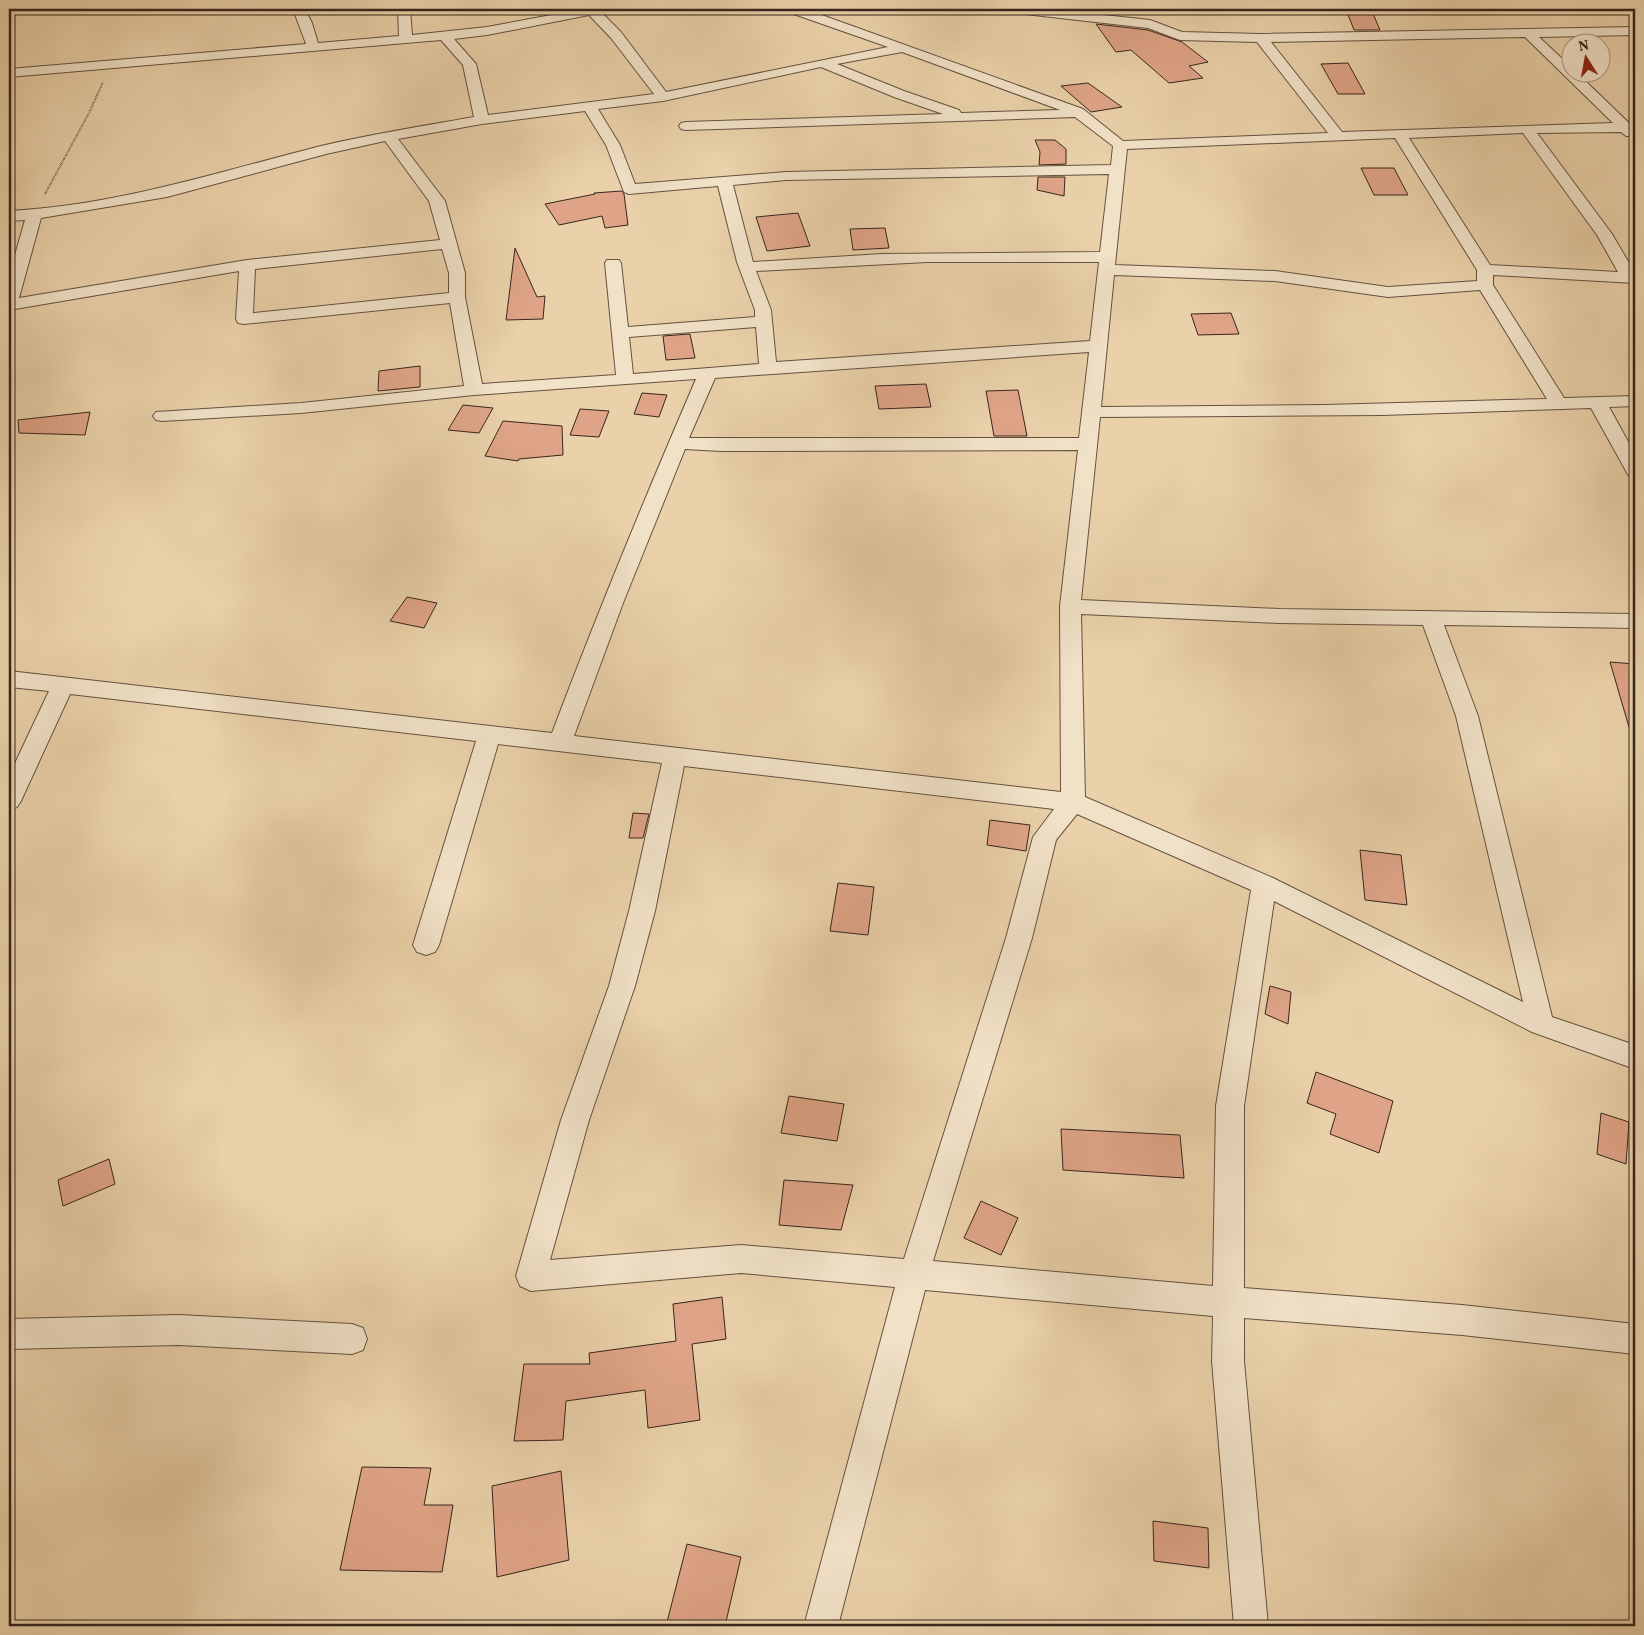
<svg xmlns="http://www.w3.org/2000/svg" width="1644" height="1635" font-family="Vollkorn,serif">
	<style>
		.building { fill: #dfa487; stroke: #37261d }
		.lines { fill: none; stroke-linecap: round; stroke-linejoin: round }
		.street-casing { stroke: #645140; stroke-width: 2 }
		.path { stroke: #37261d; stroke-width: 2; stroke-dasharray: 0.5 1; stroke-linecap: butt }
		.street { fill: #f1e1c7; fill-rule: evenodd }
	</style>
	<rect width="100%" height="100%" fill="#ead1a9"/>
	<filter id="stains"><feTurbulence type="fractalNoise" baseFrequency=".004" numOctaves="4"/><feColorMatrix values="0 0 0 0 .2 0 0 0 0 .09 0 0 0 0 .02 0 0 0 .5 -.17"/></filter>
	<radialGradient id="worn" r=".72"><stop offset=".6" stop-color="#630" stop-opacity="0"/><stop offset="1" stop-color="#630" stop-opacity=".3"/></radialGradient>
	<!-- building -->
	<g class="building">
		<polygon points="1346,9 1371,9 1380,30 1354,30"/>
		<polygon points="1096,24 1148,30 1182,42 1208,62 1189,66 1203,78 1169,83 1131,50 1116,52"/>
		<polygon points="1348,63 1365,94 1338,94 1321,64"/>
		<polygon points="1088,83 1122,107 1091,112 1061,86"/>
		<polygon points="1035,140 1055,140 1066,149 1066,164 1039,165 1040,152"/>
		<polygon points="1361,168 1394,168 1408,195 1374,195"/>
		<polygon points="1038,177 1065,177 1064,196 1037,190"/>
		<polygon points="622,191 624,194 628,225 605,228 602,216 559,225 545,204 595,194 594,193"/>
		<polygon points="798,213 810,246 767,251 756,217"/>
		<polygon points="885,228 889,248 853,250 850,229"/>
		<polygon points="515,248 537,297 545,296 543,319 506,320"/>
		<polygon points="1231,313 1239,334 1198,335 1191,314"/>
		<polygon points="690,334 695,358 666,360 663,336"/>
		<polygon points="420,366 420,387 378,391 379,371"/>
		<polygon points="926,384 931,407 879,409 875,386"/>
		<polygon points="1018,390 1027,436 994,436 986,391"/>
		<polygon points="642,393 667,395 659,417 634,414"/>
		<polygon points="463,405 493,408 479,433 448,430"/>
		<polygon points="580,409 609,411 599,437 570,435"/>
		<polygon points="90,412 85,435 19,433 18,420"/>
		<polygon points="503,421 562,426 563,455 519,459 518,461 485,456"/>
		<polygon points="407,597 437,603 424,628 390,621"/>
		<polygon points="1610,662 1635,664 1635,726 1629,727"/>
		<polygon points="633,813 649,814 643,838 629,838"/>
		<polygon points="990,820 1030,825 1026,851 987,845"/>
		<polygon points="1360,850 1401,855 1407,905 1365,900"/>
		<polygon points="838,883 874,887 868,935 830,931"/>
		<polygon points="1270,986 1291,992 1288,1024 1265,1014"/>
		<polygon points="1316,1072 1393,1101 1379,1153 1330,1134 1336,1114 1307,1103"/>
		<polygon points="789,1096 844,1104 837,1141 781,1133"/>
		<polygon points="1601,1113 1629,1122 1626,1164 1597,1154"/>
		<polygon points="1061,1129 1180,1135 1184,1178 1063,1170"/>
		<polygon points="109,1159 115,1184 63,1206 58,1180"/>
		<polygon points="784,1180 853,1185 841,1230 779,1225"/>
		<polygon points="981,1201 1018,1218 1001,1255 964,1238"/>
		<polygon points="722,1297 726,1339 692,1344 700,1420 648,1428 645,1390 566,1401 563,1440 514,1441 524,1364 590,1364 589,1353 676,1341 673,1304"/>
		<polygon points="362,1467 431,1468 424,1505 453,1505 442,1572 340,1570"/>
		<polygon points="561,1471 569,1560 497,1577 492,1486"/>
		<polygon points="1153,1521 1208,1528 1209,1568 1154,1561"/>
		<polygon points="687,1544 741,1557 725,1626 666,1626"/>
	</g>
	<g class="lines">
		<defs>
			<g id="street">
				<path d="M293,9H305L312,23L318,43L399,36L398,9H410L412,35L487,27L584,9H598L621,32L666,92L888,47L788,12L786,9H805L1083,109L1123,141L1328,133L1257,42L1180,40L1148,28L1016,13L1012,12L1010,9H1048L1150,20L1182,32L1261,34L1635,27V35L1539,37L1572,68V72H1576L1629,123H1635V136H1626L1621,132L1537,133L1612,234L1635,273V283L1493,275V285L1564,398L1635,396V406L1609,407L1635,454V477L1628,475L1626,471L1591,408L1383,415L1100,417L1081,600L1279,609L1635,614V628L1444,625L1478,716L1552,1017L1635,1045V1069L1532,1032L1274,901L1244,1106V1288L1462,1305L1635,1324V1354L1462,1335L1244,1318V1361L1268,1626H1234L1212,1361L1213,1316L925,1290L838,1626H804L895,1287L741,1273L531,1291L520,1286L516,1276L561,1120L609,986L629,911L662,763L498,744L439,945L435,952L426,955L417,952L413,945L476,741L70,694L21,801L17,807L9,810V776L49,691L9,687V671L552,733C597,614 646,495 696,379L474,395L301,413L162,421L156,420L153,416L156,412L301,403L464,386L450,303L244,324L238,323L236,319L239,271L9,310V276L25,220L9,221V211C115,206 218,172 321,146C372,134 423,126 474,117L463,65L441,40L9,77V69L306,44ZM589,15L611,38L654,94L488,115L476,64L454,39L487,35ZM1525,37L1613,123L1342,132L1271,42ZM902,52L1060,110L961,113L959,110L904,91L837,64ZM821,67L894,97L943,114L686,122L681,123L679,126L681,129L686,130L1075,117L1113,146L1111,165L786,172L635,184L620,145L598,109L663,101ZM585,111L606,145L624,192L629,194L718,186L737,262L755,310V317L628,327L621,263L619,260H607L605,263L616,375L482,384L465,297V273L445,201L398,139L482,124ZM1523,133L1597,235L1618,272L1490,265L1409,138ZM1395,138L1477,270V281L1388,287L1275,271L1115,265L1127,149ZM385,141L429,201L440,240L247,260L19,298L41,218L167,197L326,154ZM1109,174L1100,252L882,254L753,262L733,185L786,180ZM442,249L449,273V293L253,313L255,269ZM927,262H1099L1090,341L776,362L771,310L756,271ZM1114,275L1275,281L1388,297L1480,290L1547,399L1325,405L1101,407ZM756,327L759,364L633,374L629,337ZM1089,352L1079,438H689L715,378ZM685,449L721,451L1078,450L1060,606L1061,792L574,736L623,603ZM1081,614L1279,623L1423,625L1456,716L1523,1002L1273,878L1085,797ZM684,766L1054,809L1033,837L1006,938L904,1259L741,1245L550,1260L589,1120L635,986L655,911ZM1077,814L1251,890L1216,1106L1213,1286L933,1261L1032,938L1056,840Z"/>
				<polygon points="179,1315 352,1324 363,1328 367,1339 363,1350 352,1354 179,1345 9,1349 9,1319"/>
			</g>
		</defs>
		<!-- street casing -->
		<use href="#street" class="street-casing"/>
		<!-- path -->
		<polyline class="path" points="45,194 89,113 103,82"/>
		<!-- street -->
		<use href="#street" class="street"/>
	</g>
	<!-- margin -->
	<rect width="1644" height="1635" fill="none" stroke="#ead1a9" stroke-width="30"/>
	<rect x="10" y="10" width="1624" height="1615" fill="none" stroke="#37261d" stroke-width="2.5"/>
	<rect x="15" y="15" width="1614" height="1605" fill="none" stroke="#37261d"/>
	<!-- north arrow -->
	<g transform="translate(1586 58) rotate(349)"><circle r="24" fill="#f1e1c7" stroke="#a79683"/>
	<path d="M0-4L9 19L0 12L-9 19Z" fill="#8f2418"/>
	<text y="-8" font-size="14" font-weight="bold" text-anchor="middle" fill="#37261d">N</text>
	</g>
	<rect width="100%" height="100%" filter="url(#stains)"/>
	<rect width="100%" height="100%" fill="url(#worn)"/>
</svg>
